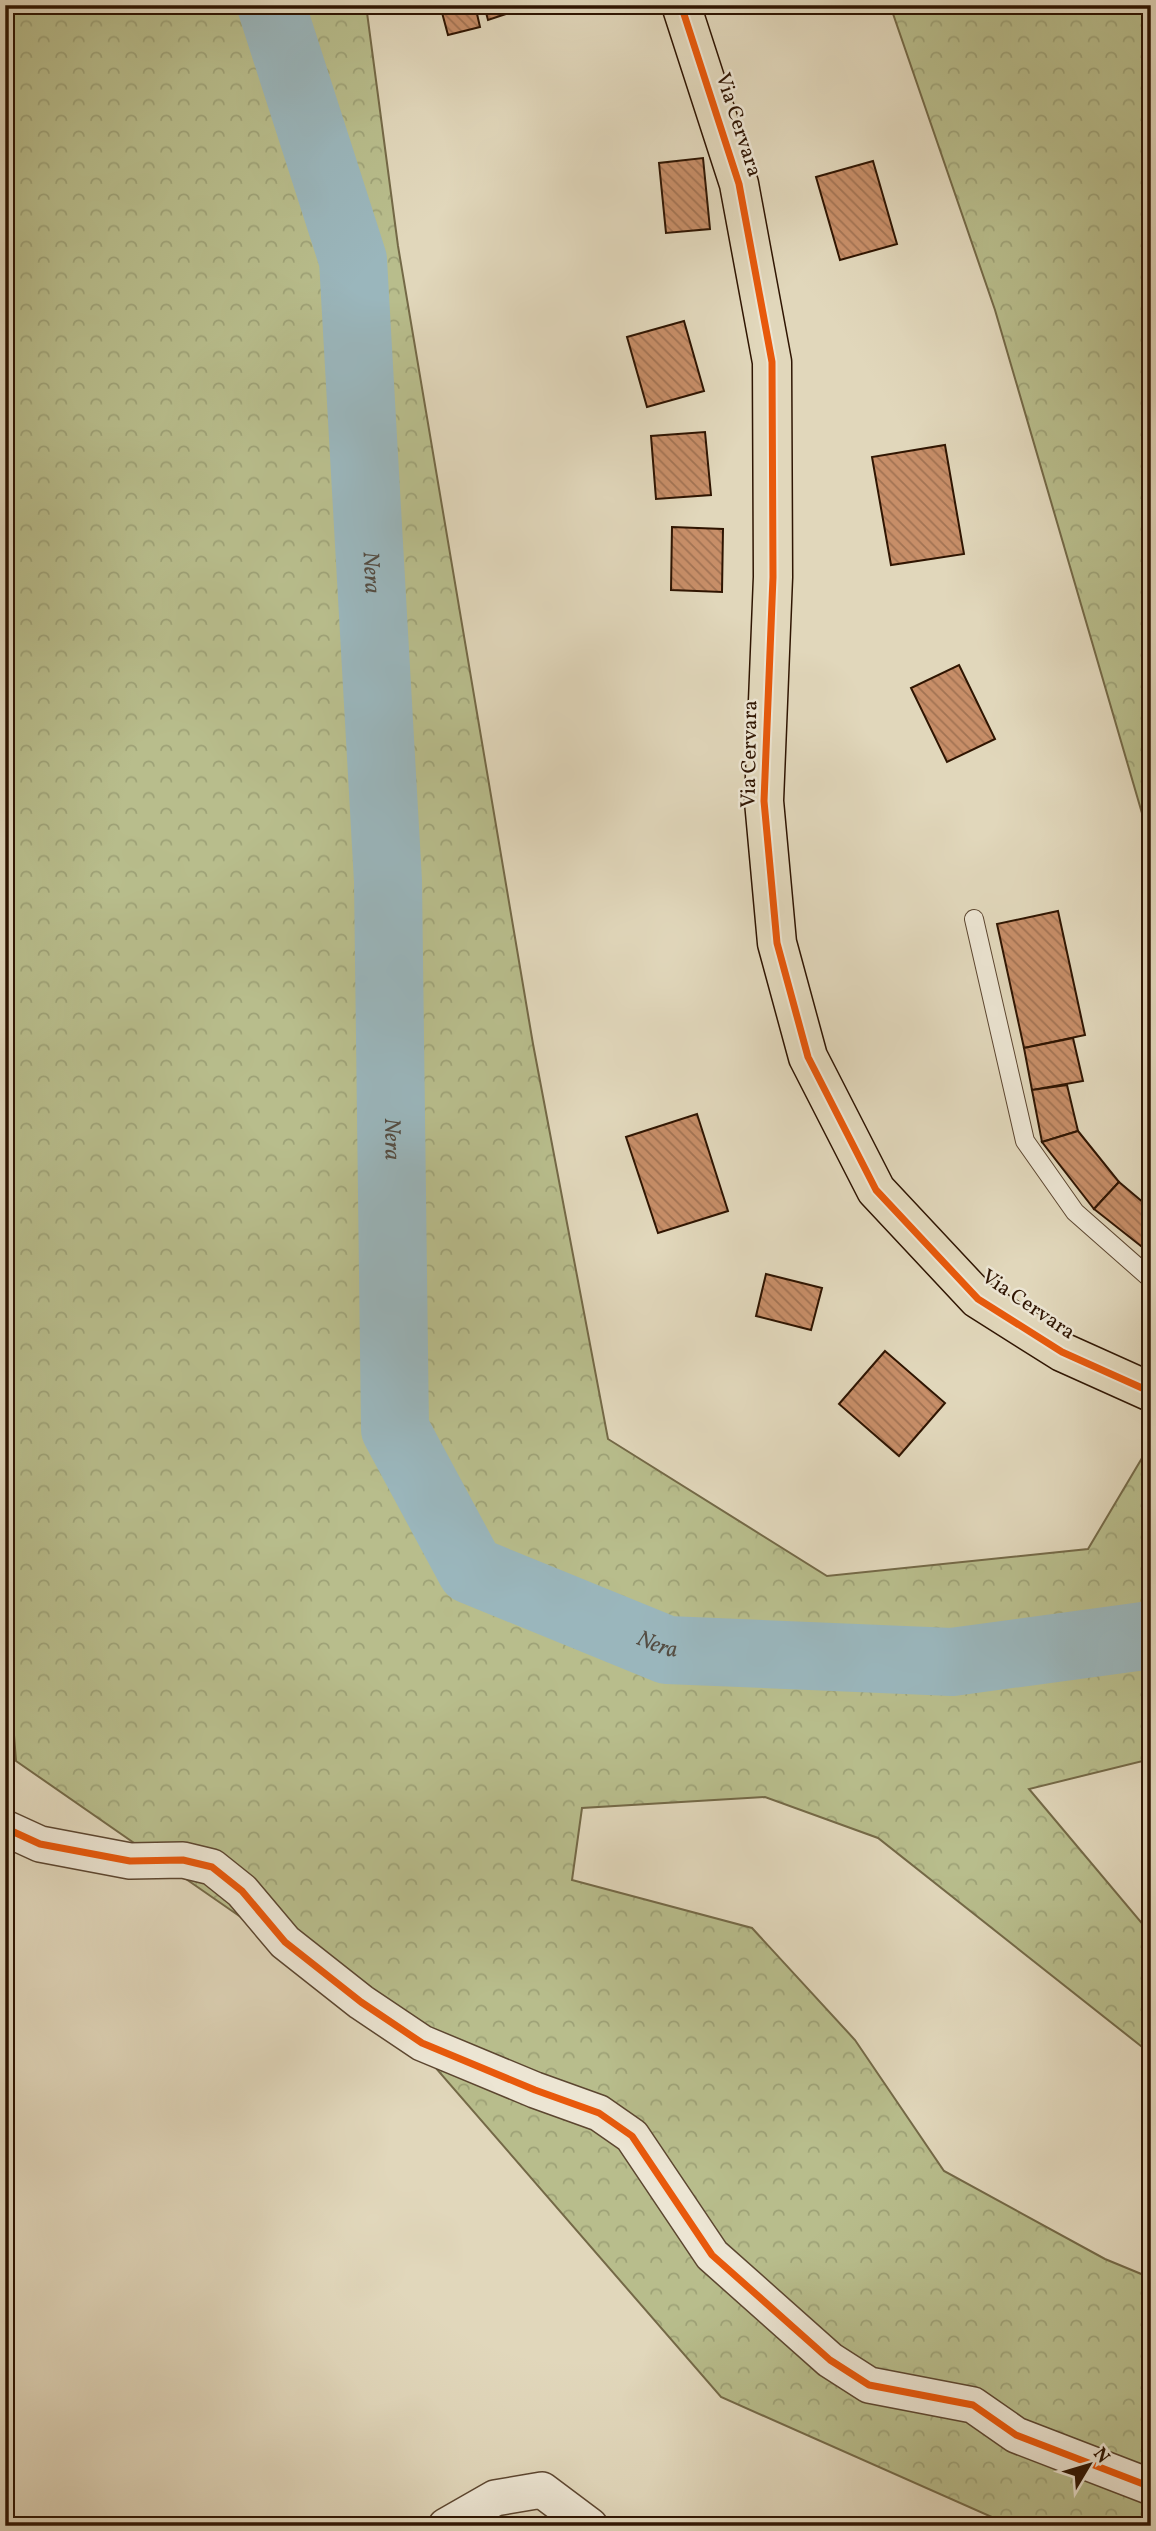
<svg xmlns="http://www.w3.org/2000/svg" width="1156" height="2531" font-family="Vollkorn,serif">
	<style>
		.forest { fill: url(#forest-crowns); stroke: #746947; stroke-width: 2 }
		.lines { fill: none; stroke-linecap: round; stroke-linejoin: round }
		.river { stroke: #9ab6bc; stroke-width: 68 }
		.building { fill: url(#building-back-hatch); stroke: #2f1502; stroke-width: 2 }
		.lane-casing { stroke: #5c4630; stroke-width: 20 }
		.street-casing { stroke: #5c4630; stroke-width: 38 }
		.primary-casing { stroke: #2f1502; stroke-width: 41 }
		.lane { stroke: #ece5d3; stroke-width: 18 }
		.street { stroke: #ece5d3; stroke-width: 35 }
		.primary { stroke: #e1d7bb; stroke-width: 38 }
		.cycleway-casing { stroke: #ece5d3; stroke-width: 11 }
		.cycleway { stroke: #e8590c; stroke-width: 7 }
		.labels { text-anchor: middle; dominant-baseline: central; stroke-width: 5; stroke-linejoin: round; paint-order: stroke }
		.street-label { font-size: 21px; fill: #2f1502; stroke: #ece5d3 }
		.water-label { font-size: 23px; font-style: italic; fill: #544d43; stroke: #ece5d3 }
	</style>
	<defs>
		<pattern id="forest-crowns" width="20" height="18" patternUnits="userSpaceOnUse" patternTransform="scale(1.75)"><rect width="20" height="18" fill="#b8bd8c"/><path d="M2 6a3 3 0 1 1 6 0M12 15a3 3 0 1 1 6 0" fill="none" stroke="#9ea277"/></pattern>
		<pattern id="building-back-hatch" width="6" height="6" patternUnits="userSpaceOnUse" patternTransform="scale(1.75)"><rect width="6" height="6" fill="#c78e68"/><path d="M-1 5l2 2M0 0l6 6M5-1l2 2" fill="none" stroke="#a27353"/></pattern>
	</defs>
	<rect width="100%" height="100%" fill="#e1d7bb"/>
	<filter id="stains"><feTurbulence type="fractalNoise" baseFrequency=".00286" numOctaves="4"/><feColorMatrix values="0 0 0 0 .2 0 0 0 0 .09 0 0 0 0 .02 0 0 0 .5 -.17"/></filter>
	<radialGradient id="worn" r=".72"><stop offset=".6" stop-color="#630" stop-opacity="0"/><stop offset="1" stop-color="#630" stop-opacity=".3"/></radialGradient>
	<!-- forest -->
	<g class="forest">
		<polygon points="5,5 366,5 398,246 533,1044 608,1439 827,1576 1088,1549 1151,1443 1151,1759 1029,1789 1151,1934 1151,2054 878,1838 765,1797 582,1808 572,1880 752,1928 855,2040 944,2171 1105,2259 1151,2278 1151,2526 1012,2526 721,2397 402,2029 16,1761 5,1619"/>
		<polygon points="890,5 1151,5 1151,844 995,310"/>
	</g>
	<g class="lines">
		<!-- river -->
		<path class="river" id="s1" d="M271,5L353,260L388,881L395,1429L471,1570L667,1650L952,1662L1151,1635"/>
	</g>
	<!-- building -->
	<g class="building">
		<polygon points="440,5 475,5 480,27 448,35"/>
		<polygon points="484,5 510,5 512,12 488,20"/>
		<polygon points="703,158 710,229 666,233 659,163"/>
		<polygon points="873,161 897,244 840,260 816,177"/>
		<polygon points="684,321 704,391 647,407 627,337"/>
		<polygon points="705,432 711,495 656,499 651,436"/>
		<polygon points="945,445 964,554 891,565 872,457"/>
		<polygon points="672,527 723,529 722,592 671,590"/>
		<polygon points="959,665 995,739 947,762 911,688"/>
		<polygon points="1058,911 1085,1035 1024,1048 997,924"/>
		<polygon points="1073,1038 1083,1081 1032,1090 1024,1048"/>
		<polygon points="1067,1085 1078,1131 1042,1142 1032,1090"/>
		<polygon points="697,1114 728,1211 658,1233 626,1137"/>
		<polygon points="1078,1131 1119,1182 1094,1209 1042,1142"/>
		<polygon points="1119,1182 1151,1209 1151,1254 1094,1209"/>
		<polygon points="766,1274 822,1288 811,1330 756,1316"/>
		<polygon points="885,1351 945,1403 899,1456 839,1404"/>
	</g>
	<g class="lines">
		<defs>
			<polyline id="lane" points="974,919 1025,1141 1075,1212 1151,1279"/>
			<g id="street">
				<polyline points="5,1828 40,1844 130,1861 183,1860 212,1867 242,1891 285,1942 361,2002 422,2043 535,2090 599,2113 632,2136 712,2255 830,2360 869,2385 973,2405 1016,2435 1151,2487"/>
				<polyline points="446,2526 495,2498 542,2490 590,2526"/>
			</g>
			<polyline id="primary" points="681,5 739,184 772,362 773,577 764,801 777,943 808,1057 876,1190 978,1299 1062,1352 1151,1392"/>
		</defs>
		<!-- lane casing -->
		<use href="#lane" class="lane-casing"/>
		<!-- street casing -->
		<use href="#street" class="street-casing"/>
		<!-- primary casing -->
		<use href="#primary" class="primary-casing"/>
		<!-- lane -->
		<use href="#lane" class="lane"/>
		<!-- street -->
		<use href="#street" class="street"/>
		<!-- primary -->
		<use href="#primary" class="primary"/>
		<defs>
			<g id="cycleway">
				<polyline points="681,5 739,184 772,362 773,577 764,801 777,943 808,1057 876,1190 978,1299 1062,1352 1151,1392"/>
				<polyline points="5,1828 40,1844 130,1861 183,1860 212,1867 242,1891 285,1942 361,2002 422,2043 535,2090 599,2113 632,2136 712,2255 830,2360 869,2385 973,2405 1016,2435 1151,2487"/>
			</g>
		</defs>
		<!-- cycleway casing -->
		<use href="#cycleway" class="cycleway-casing"/>
		<!-- cycleway -->
		<use href="#cycleway" class="cycleway"/>
	</g>
	<g class="labels">
		<!-- street labels -->
		<g class="street-label">
			<text transform="translate(738 125) rotate(72)">Via Cervara</text>
			<text transform="translate(750 754) rotate(-89)">Via Cervara</text>
			<text transform="translate(1028 1305) rotate(34)">Via Cervara</text>
		</g>
		<!-- water labels -->
		<g class="water-label">
			<text stroke="none"><textPath href="#s1" startOffset="581">Nera</textPath></text>
			<text stroke="none"><textPath href="#s1" startOffset="1148">Nera</textPath></text>
			<text stroke="none"><textPath href="#s1" startOffset="1799">Nera</textPath></text>
		</g>
	</g>
	<!-- margin -->
	<rect width="1156" height="2531" fill="none" stroke="#e1d7bb" stroke-width="28"/>
	<rect x="7" y="7" width="1142" height="2517" fill="none" stroke="#2f1502" stroke-width="3.5"/>
	<rect x="14" y="14" width="1128" height="2503" fill="none" stroke="#2f1502" stroke-width="2"/>
	<!-- north arrow -->
	<g transform="translate(1089 2465) rotate(52)" stroke="#ece5d3" stroke-width="5" paint-order="stroke">
	<path d="M0-5L12 26L0 18L-12 26Z" fill="#2f1502"/>
	<text y="-10" font-size="19" font-weight="bold" text-anchor="middle" fill="#2f1502">N</text>
	</g>
	<rect width="100%" height="100%" filter="url(#stains)"/>
	<rect width="100%" height="100%" fill="url(#worn)"/>
</svg>
